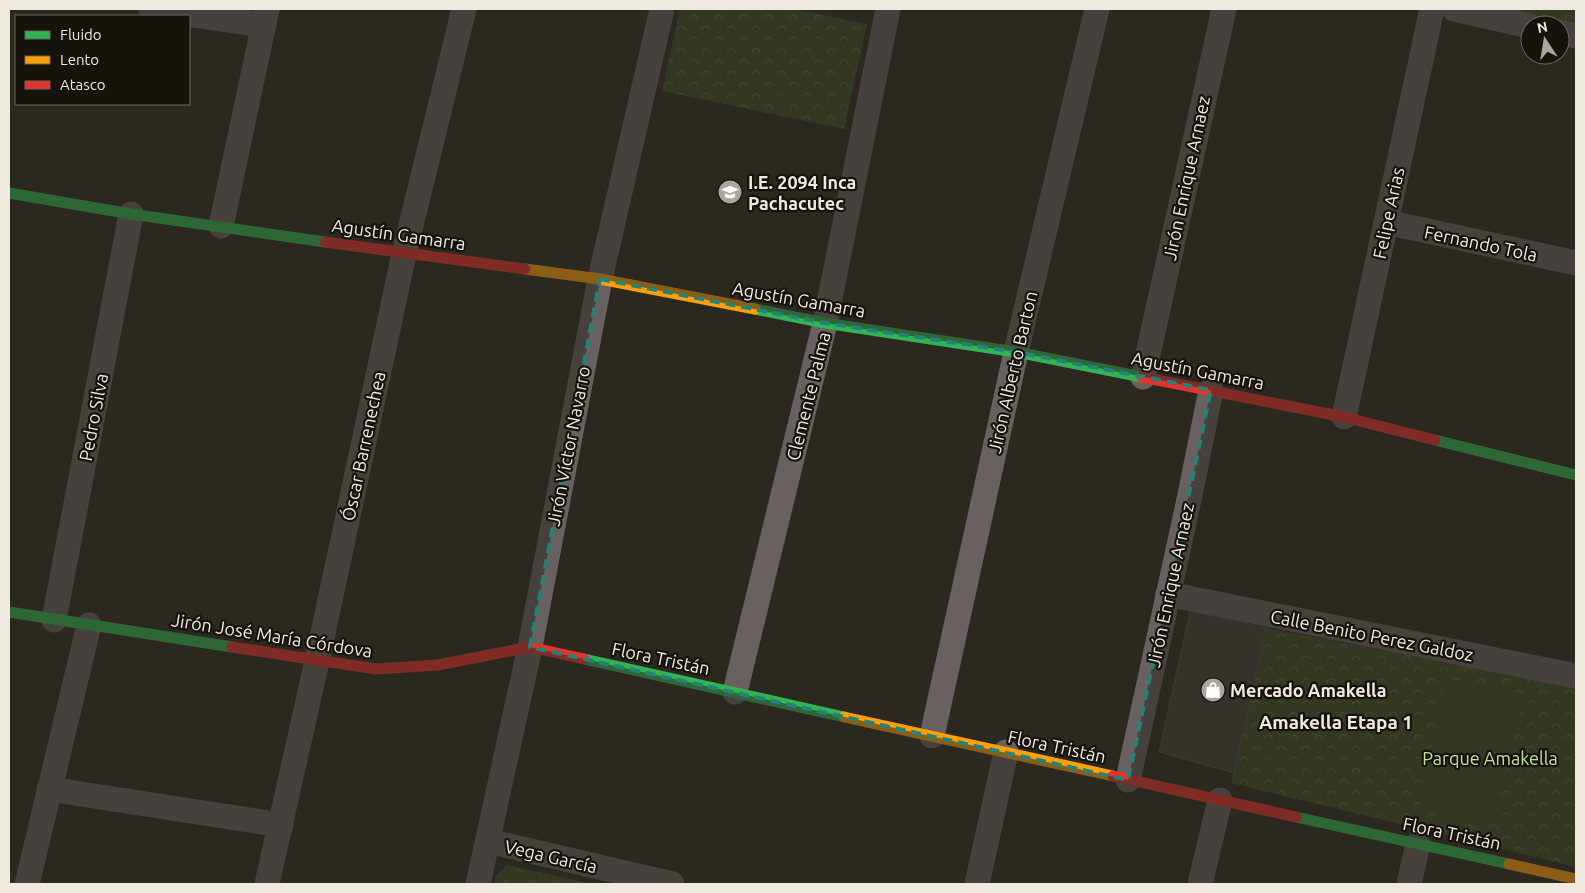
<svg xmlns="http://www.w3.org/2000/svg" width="1585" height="893" font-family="Ubuntu,sans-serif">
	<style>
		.park { fill: url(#park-crowns) }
		.pitch { fill: #3f4d27 }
		.building { fill: #423c38; stroke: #55504b }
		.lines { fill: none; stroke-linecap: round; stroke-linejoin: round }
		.street { stroke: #69615f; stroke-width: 25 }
		.fast { stroke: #30b455; stroke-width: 11 }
		.slow { stroke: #ff9f0a; stroke-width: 11 }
		.jam { stroke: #e5322d; stroke-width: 11 }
		.marked { fill: none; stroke: #258279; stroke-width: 4; stroke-dasharray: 10 6; stroke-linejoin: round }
		.labels { text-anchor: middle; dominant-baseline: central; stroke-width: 4.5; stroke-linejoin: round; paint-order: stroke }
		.street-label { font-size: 18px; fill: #efe9e0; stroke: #16130c }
		.poi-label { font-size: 18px; font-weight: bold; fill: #efe9e0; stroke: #16130c; text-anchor: start }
		.park-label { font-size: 18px; fill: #c1e193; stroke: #16130c }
		.neighbourhood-label { font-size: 19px; font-weight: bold; fill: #efe9e0; stroke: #16130c }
	</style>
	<defs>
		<pattern id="park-crowns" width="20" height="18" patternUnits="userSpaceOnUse" patternTransform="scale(1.25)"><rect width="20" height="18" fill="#3f4d27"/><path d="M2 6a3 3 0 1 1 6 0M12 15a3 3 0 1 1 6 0" fill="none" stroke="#5b6746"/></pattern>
	</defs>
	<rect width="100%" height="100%" fill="#2c2820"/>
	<!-- park -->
	<g class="park">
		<polygon points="680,9 793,9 867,24 844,129 662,91"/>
		<polygon points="1508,9 1576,9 1576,24"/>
		<polygon points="1266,628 1576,687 1576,867 1231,783"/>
		<polygon points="507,865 592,884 494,884 495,877"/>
	</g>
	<!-- pitch -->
	<polygon class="pitch" points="1446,679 1523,694 1496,823 1419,808"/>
	<!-- building -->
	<polygon class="building" points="1190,611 1266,628 1234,773 1159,752"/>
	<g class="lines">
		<!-- street -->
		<g class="street">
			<polyline points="151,9 264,25"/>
			<polyline points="1454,9 1530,26"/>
			<polyline points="1560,32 1576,36"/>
			<polyline points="1386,222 1576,263"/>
			<polyline points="221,226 267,9"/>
			<polyline points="1143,377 1224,9"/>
			<polyline points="1344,417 1432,9"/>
			<polyline points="1168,594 1576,676"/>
			<polyline points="54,620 131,214"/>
			<polyline points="735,692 825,323 888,9"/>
			<polyline points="932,736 1016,352 1097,9"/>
			<polyline points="1128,780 1190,495 1211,390"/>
			<polyline points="49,789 281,825"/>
			<polyline points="488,841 672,884"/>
			<polyline points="27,884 89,625"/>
			<polyline points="267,884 317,661 404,254 464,9"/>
			<polyline points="478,884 530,647 600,279 662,9"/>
			<polyline points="977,884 1006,752"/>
			<polyline points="1200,884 1220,800"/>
			<polyline points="1409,884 1418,844"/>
		</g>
		<!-- fast -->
		<g class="fast">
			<polyline points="9,193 131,214 325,242"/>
			<polyline points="755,309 825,323 1016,352 1142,377"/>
			<polyline points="1435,440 1576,475"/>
			<polyline points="9,612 232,647"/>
			<polyline points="584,659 844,717"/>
			<polyline points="1296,817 1509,864"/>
		</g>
		<!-- slow -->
		<g class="slow">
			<polyline points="525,269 600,279 755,309"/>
			<polyline points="844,717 1113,776"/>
			<polyline points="1509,864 1576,879"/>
		</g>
		<!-- jam -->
		<g class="jam">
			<polyline points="325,242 525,269"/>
			<polyline points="1142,377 1344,417 1435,440"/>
			<polyline points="232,647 376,669 438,665 530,647 584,659"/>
			<polyline points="1113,776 1296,817"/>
		</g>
	</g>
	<!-- marked area -->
	<path d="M0 0H1585V893H0ZM600,279L825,323L1016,352L1211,390L1128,780L530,647Z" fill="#2c2820" fill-opacity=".55" fill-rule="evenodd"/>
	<path class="marked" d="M600,279L825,323L1016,352L1211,390L1128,780L530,647Z"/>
	<!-- icons -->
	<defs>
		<symbol id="school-disc" viewBox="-11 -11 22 22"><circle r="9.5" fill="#aba59d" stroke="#16130c"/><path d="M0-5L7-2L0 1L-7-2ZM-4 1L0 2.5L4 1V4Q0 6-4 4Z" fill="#fff"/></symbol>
		<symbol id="shop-disc" viewBox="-11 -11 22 22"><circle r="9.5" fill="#aba59d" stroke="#16130c"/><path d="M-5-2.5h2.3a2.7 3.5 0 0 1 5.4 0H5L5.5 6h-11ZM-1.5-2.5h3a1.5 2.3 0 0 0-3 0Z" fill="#fff"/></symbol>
	</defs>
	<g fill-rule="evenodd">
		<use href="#school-disc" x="716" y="178" width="28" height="28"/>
		<use href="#shop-disc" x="1199" y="676" width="28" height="28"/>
	</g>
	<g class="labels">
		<!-- street labels -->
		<g class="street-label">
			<text transform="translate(1186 178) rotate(-78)">Jirón Enrique Arnaez</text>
			<text transform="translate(1388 213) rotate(-78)">Felipe Arias</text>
			<text transform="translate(399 234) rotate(8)">Agustín Gamarra</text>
			<text transform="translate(1481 243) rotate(12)">Fernando Tola</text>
			<text transform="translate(799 299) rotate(10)">Agustín Gamarra</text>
			<text transform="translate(1198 370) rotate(11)">Agustín Gamarra</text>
			<text transform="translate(1012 372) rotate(-77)">Jirón Alberto Barton</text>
			<text transform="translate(808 396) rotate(-76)">Clemente Palma</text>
			<text transform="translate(93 417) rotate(-79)">Pedro Silva</text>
			<text transform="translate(363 446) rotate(-78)">Óscar Barrenechea</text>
			<text transform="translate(568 446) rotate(-79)">Jirón Víctor Navarro</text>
			<text transform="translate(1170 585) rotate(-78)">Jirón Enrique Arnaez</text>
			<text transform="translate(272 635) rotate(9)">Jirón José María Córdova</text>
			<text transform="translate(1372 635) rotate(11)">Calle Benito Perez Galdoz</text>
			<text transform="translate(661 658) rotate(12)">Flora Tristán</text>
			<text transform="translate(1057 746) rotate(12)">Flora Tristán</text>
			<text transform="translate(1452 833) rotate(12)">Flora Tristán</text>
			<text transform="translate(551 856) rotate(13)">Vega García</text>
		</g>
		<!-- poi labels -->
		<g class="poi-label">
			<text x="748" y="182">I.E. 2094 Inca<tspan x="748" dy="21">Pachacutec</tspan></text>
			<text x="1230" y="690">Mercado Amakella</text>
		</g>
		<!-- park labels -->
		<g class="park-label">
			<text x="1490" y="758">Parque Amakella</text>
		</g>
		<!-- neighbourhood labels -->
		<g class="neighbourhood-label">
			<text x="1336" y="722">Amakella Etapa 1</text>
		</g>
	</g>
	<!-- border -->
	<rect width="1585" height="893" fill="none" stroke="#efe9e0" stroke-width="20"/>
	<!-- legend -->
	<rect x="15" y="15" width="175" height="90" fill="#16130c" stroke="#6d6961"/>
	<rect x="25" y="31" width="25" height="8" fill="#30b455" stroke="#6d6961"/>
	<text x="60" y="40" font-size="15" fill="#efe9e0">Fluido</text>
	<rect x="25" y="56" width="25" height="8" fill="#ff9f0a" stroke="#6d6961"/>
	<text x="60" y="65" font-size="15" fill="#efe9e0">Lento</text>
	<rect x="25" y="81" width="25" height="8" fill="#e5322d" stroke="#6d6961"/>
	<text x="60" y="90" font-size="15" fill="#efe9e0">Atasco</text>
	<!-- north arrow -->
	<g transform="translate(1545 40) rotate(348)"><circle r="24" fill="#16130c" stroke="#6d6961"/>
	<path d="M0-4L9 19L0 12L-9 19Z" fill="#aba59d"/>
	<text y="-8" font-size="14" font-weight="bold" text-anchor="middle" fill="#efe9e0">N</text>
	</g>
</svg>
